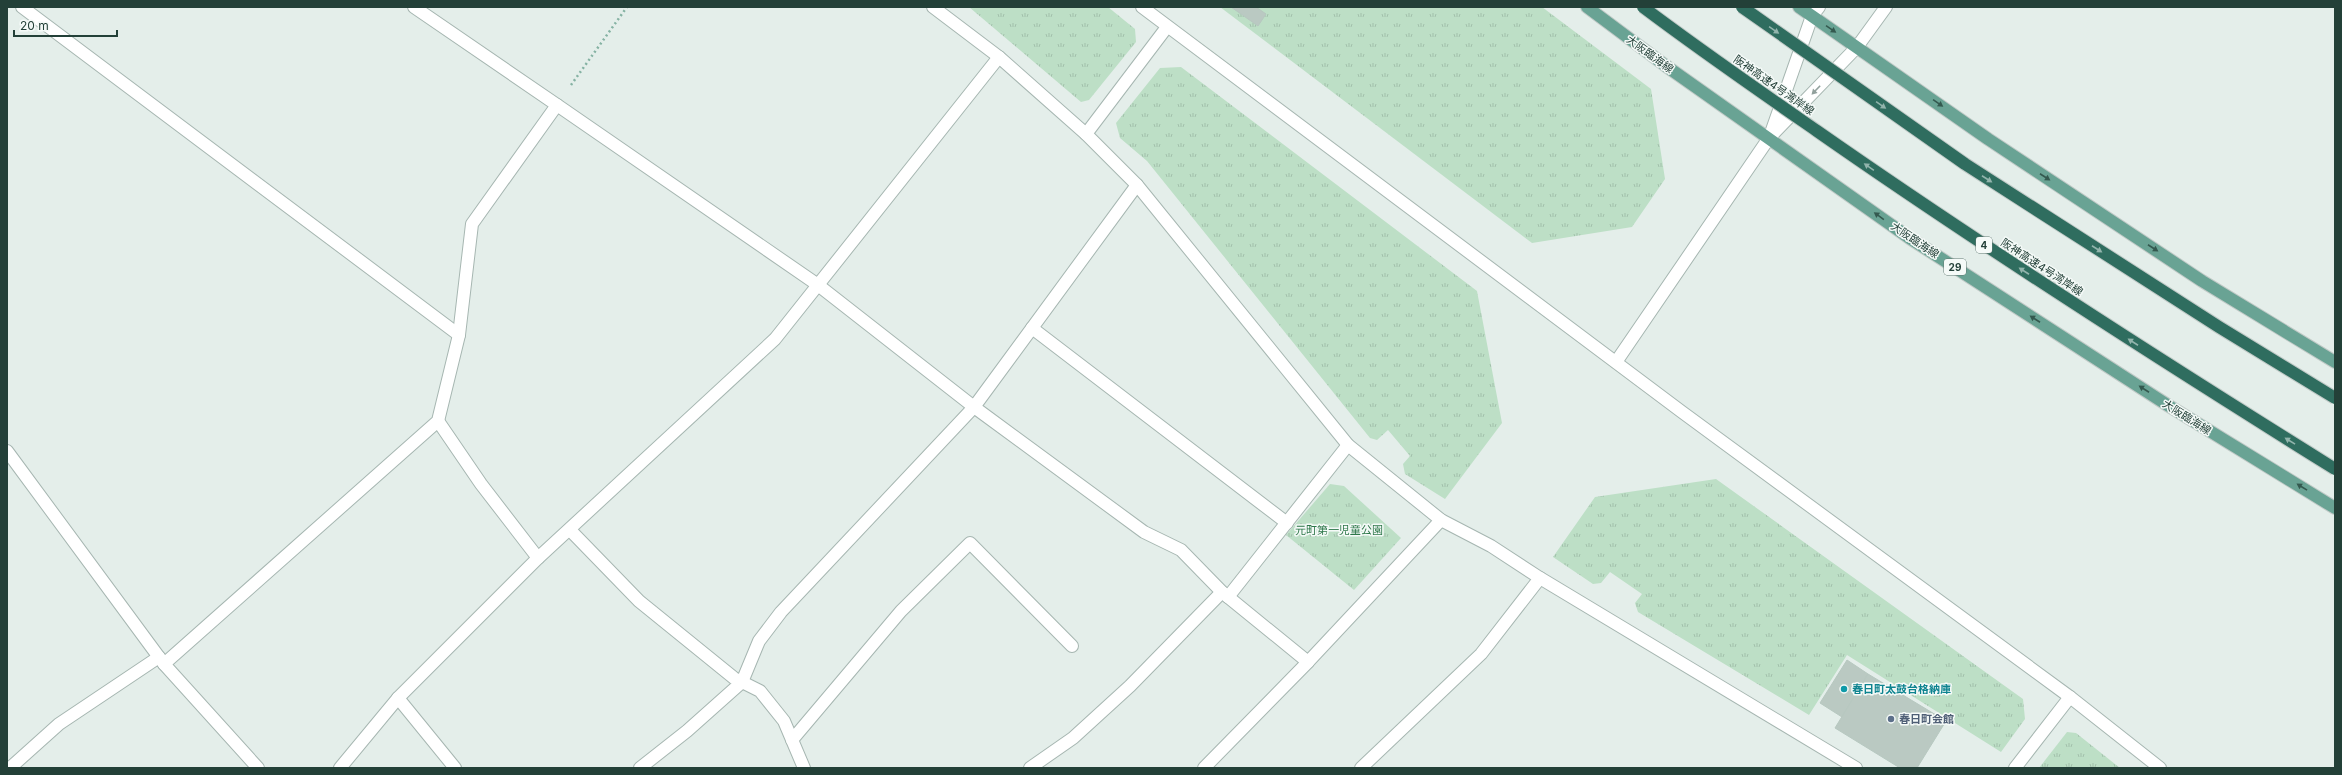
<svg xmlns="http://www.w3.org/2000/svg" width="2342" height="775" font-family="Inter,'Noto Sans JP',sans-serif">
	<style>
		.grass { fill: url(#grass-tufts) }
		.building { fill: #bac9c2; stroke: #b7c8c0 }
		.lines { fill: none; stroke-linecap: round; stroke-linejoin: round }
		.minor-casing { stroke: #a6b6b1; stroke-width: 14 }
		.major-casing { stroke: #c1cac7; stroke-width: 14 }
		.path { stroke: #85b2a3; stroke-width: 2.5; stroke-dasharray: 2 3; stroke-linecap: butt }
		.minor { stroke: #fff; stroke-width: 12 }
		.major { stroke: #69a394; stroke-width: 12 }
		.highway-bridge-casing { stroke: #c1cac7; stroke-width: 14; stroke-linecap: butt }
		.highway-bridge { stroke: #2f6d5f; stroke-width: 12 }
		.oneway { fill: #34594f }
		.oneway2 { fill: #92b4ac }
		.oneway3 { fill: #91a09c }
		.culture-dot { fill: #0f9aa8; stroke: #f5faf8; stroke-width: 1.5 }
		.service-dot { fill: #5c6f8a; stroke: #f5faf8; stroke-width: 1.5 }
		.labels { text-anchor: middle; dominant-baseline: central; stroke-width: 3; stroke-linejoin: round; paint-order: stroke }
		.shield { fill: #f5faf8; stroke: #627872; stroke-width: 1 }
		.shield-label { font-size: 10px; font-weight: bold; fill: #234038 }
		.street-label { font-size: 11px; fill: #234038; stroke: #f5faf8 }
		.park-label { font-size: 11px; fill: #2d7749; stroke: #f5faf8 }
		.culture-label { font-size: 11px; font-weight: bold; fill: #0d838f; stroke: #f5faf8; text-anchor: start }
		.service-label { font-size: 11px; font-weight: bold; fill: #4e5e75; stroke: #f5faf8; text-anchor: start }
	</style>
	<defs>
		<pattern id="grass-tufts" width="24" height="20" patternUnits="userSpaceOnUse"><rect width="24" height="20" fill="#bddfc6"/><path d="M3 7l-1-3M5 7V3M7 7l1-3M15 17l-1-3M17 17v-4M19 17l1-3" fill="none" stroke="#a2c0ab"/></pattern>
	</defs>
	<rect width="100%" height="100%" fill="#e4eeea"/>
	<!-- grass -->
	<g class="grass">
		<polygon points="969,7 1108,7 1135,29 1136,42 1089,100 1081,102"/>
		<polygon points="1220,7 1542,7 1651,89 1665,179 1632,227 1532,243"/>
		<polygon points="1181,67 1477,291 1502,423 1445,499 1405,474 1403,464 1410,456 1388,430 1377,440 1370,438 1147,161 1120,138 1116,123 1160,68"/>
		<polygon points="1716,479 2023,699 2025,719 2001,752 1847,655 1809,715 1638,612 1635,603 1642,594 1610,572 1601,583 1593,584 1553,557 1595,497"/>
		<polygon points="1330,484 1344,486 1401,538 1354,590 1286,535"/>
		<polygon points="2067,732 2076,733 2120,768 2039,768"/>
	</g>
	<!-- building -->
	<g class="building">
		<polygon points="1231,7 1256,7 1266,14 1258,26"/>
		<polygon points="1847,660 1868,674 1842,717 1820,703"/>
		<polygon points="1868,674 1946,721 1917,768 1900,768 1835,728"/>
	</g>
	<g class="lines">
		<defs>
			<g id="minor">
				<polyline points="22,7 459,335"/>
				<polyline points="933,7 999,57 1086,134 1137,185 1348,445 1441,520 1491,546 1540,578 1856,768"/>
				<polyline points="1142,7 1682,412 2070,697 2160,768"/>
				<polyline points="557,105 818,285 974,407 1144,532 1181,550 1222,592 1308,662"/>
				<polyline points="1771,133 1812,16 1819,7"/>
				<polyline points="1086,134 1167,27"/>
				<polyline points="1032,328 1287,523"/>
				<polyline points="1616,362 1769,138 1857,47 1886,7"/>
				<polyline points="438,421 481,484 538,558"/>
				<polyline points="7,451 164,664 258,768"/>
				<polyline points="570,530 639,601 734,678 760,691 784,721 804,768"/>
				<polyline points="1228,597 1348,445"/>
				<polyline points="164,664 438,421 459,335 472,224 557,105 414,7"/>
				<polyline points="398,698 455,768"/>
				<polyline points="792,740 901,611 970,543 1072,646"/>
				<polyline points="10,768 59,724 159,657"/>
				<polyline points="340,768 398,698 538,558 775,339 999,57"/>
				<polyline points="640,768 687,731 742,682 759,641 781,612 974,407 1137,185"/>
				<polyline points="1030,768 1073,738 1130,686 1222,592"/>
				<polyline points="1204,768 1308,662 1441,520"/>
				<polyline points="1361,768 1481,654 1540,578"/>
				<polyline points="2015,768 2070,697"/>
			</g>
			<g id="major">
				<polyline points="1587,7 1666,66 1911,239 2169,406 2335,508"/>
				<polyline points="1799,7 1988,139 2202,281 2335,362"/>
			</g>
		</defs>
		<!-- minor casing -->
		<use href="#minor" class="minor-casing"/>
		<!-- major casing -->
		<use href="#major" class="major-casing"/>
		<!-- path -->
		<polyline class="path" points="571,85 627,7"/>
		<!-- minor -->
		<use href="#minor" class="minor"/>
		<!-- major -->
		<use href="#major" class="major"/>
		<defs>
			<g id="highway-bridge">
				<path d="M1643,7C1700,50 1758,90 1817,131C1986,249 2160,360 2335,469"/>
				<polyline points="1742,7 1965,164 2219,327 2335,398"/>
			</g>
		</defs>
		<!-- highway-bridge casing -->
		<use href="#highway-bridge" class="highway-bridge-casing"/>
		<!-- highway-bridge -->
		<use href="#highway-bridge" class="highway-bridge"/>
	</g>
	<!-- one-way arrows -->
	<defs><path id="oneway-solid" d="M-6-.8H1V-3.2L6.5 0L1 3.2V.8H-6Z"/></defs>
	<g class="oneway">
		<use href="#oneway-solid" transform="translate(1831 29) rotate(34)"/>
		<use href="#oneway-solid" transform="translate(1938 103) rotate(35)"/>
		<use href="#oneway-solid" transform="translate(2045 177) rotate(33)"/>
		<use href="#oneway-solid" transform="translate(1879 216) rotate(-144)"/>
		<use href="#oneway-solid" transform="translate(2153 248) rotate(33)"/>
		<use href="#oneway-solid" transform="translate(2035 319) rotate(-147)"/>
		<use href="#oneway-solid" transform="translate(2144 389) rotate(-147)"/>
		<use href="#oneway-solid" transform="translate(2302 487) rotate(-148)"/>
	</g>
	<g class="oneway2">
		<use href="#oneway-solid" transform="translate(1774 30) rotate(35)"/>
		<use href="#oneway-solid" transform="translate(1881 105) rotate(35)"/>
		<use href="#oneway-solid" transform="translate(1869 167) rotate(-145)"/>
		<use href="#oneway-solid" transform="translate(1987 179) rotate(33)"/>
		<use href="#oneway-solid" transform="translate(2097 249) rotate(33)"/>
		<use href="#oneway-solid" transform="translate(2024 271) rotate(-147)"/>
		<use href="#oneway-solid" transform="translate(2133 342) rotate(-147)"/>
		<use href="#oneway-solid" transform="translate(2290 441) rotate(-148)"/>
	</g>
	<use class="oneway3" href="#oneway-solid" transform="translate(1816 90) rotate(134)"/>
	<!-- markers -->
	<circle class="culture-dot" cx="1844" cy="689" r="4"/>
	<circle class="service-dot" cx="1891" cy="719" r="4"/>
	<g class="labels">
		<!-- shield labels -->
		<g class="shield">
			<rect x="1976" y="237" width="16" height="16" rx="3"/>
			<rect x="1944" y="259" width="22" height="16" rx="3"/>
		</g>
		<g class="shield-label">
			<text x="1984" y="245">4</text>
			<text x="1955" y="267">29</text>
		</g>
		<!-- street labels -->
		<g class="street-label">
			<text transform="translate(1650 54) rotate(36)">大阪臨海線</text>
			<text transform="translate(1774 85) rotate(35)">阪神高速4号湾岸線</text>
			<text transform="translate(1915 240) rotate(34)">大阪臨海線</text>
			<text transform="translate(2042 267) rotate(33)">阪神高速4号湾岸線</text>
			<text transform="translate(2187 417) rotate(32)">大阪臨海線</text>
		</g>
		<!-- park labels -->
		<g class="park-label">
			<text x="1339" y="530">元町第一児童公園</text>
		</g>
		<!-- culture labels -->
		<g class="culture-label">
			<text x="1852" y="689">春日町太鼓台格納庫</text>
		</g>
		<!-- service labels -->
		<g class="service-label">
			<text x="1899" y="719">春日町会館</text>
		</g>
	</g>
	<!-- border -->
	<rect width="2342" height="775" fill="none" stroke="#234038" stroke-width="16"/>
	<!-- scale -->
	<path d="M14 30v6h103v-6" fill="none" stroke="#234038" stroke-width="2"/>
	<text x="20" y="30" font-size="12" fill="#234038" stroke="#f5faf8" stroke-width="3" paint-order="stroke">20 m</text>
</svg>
